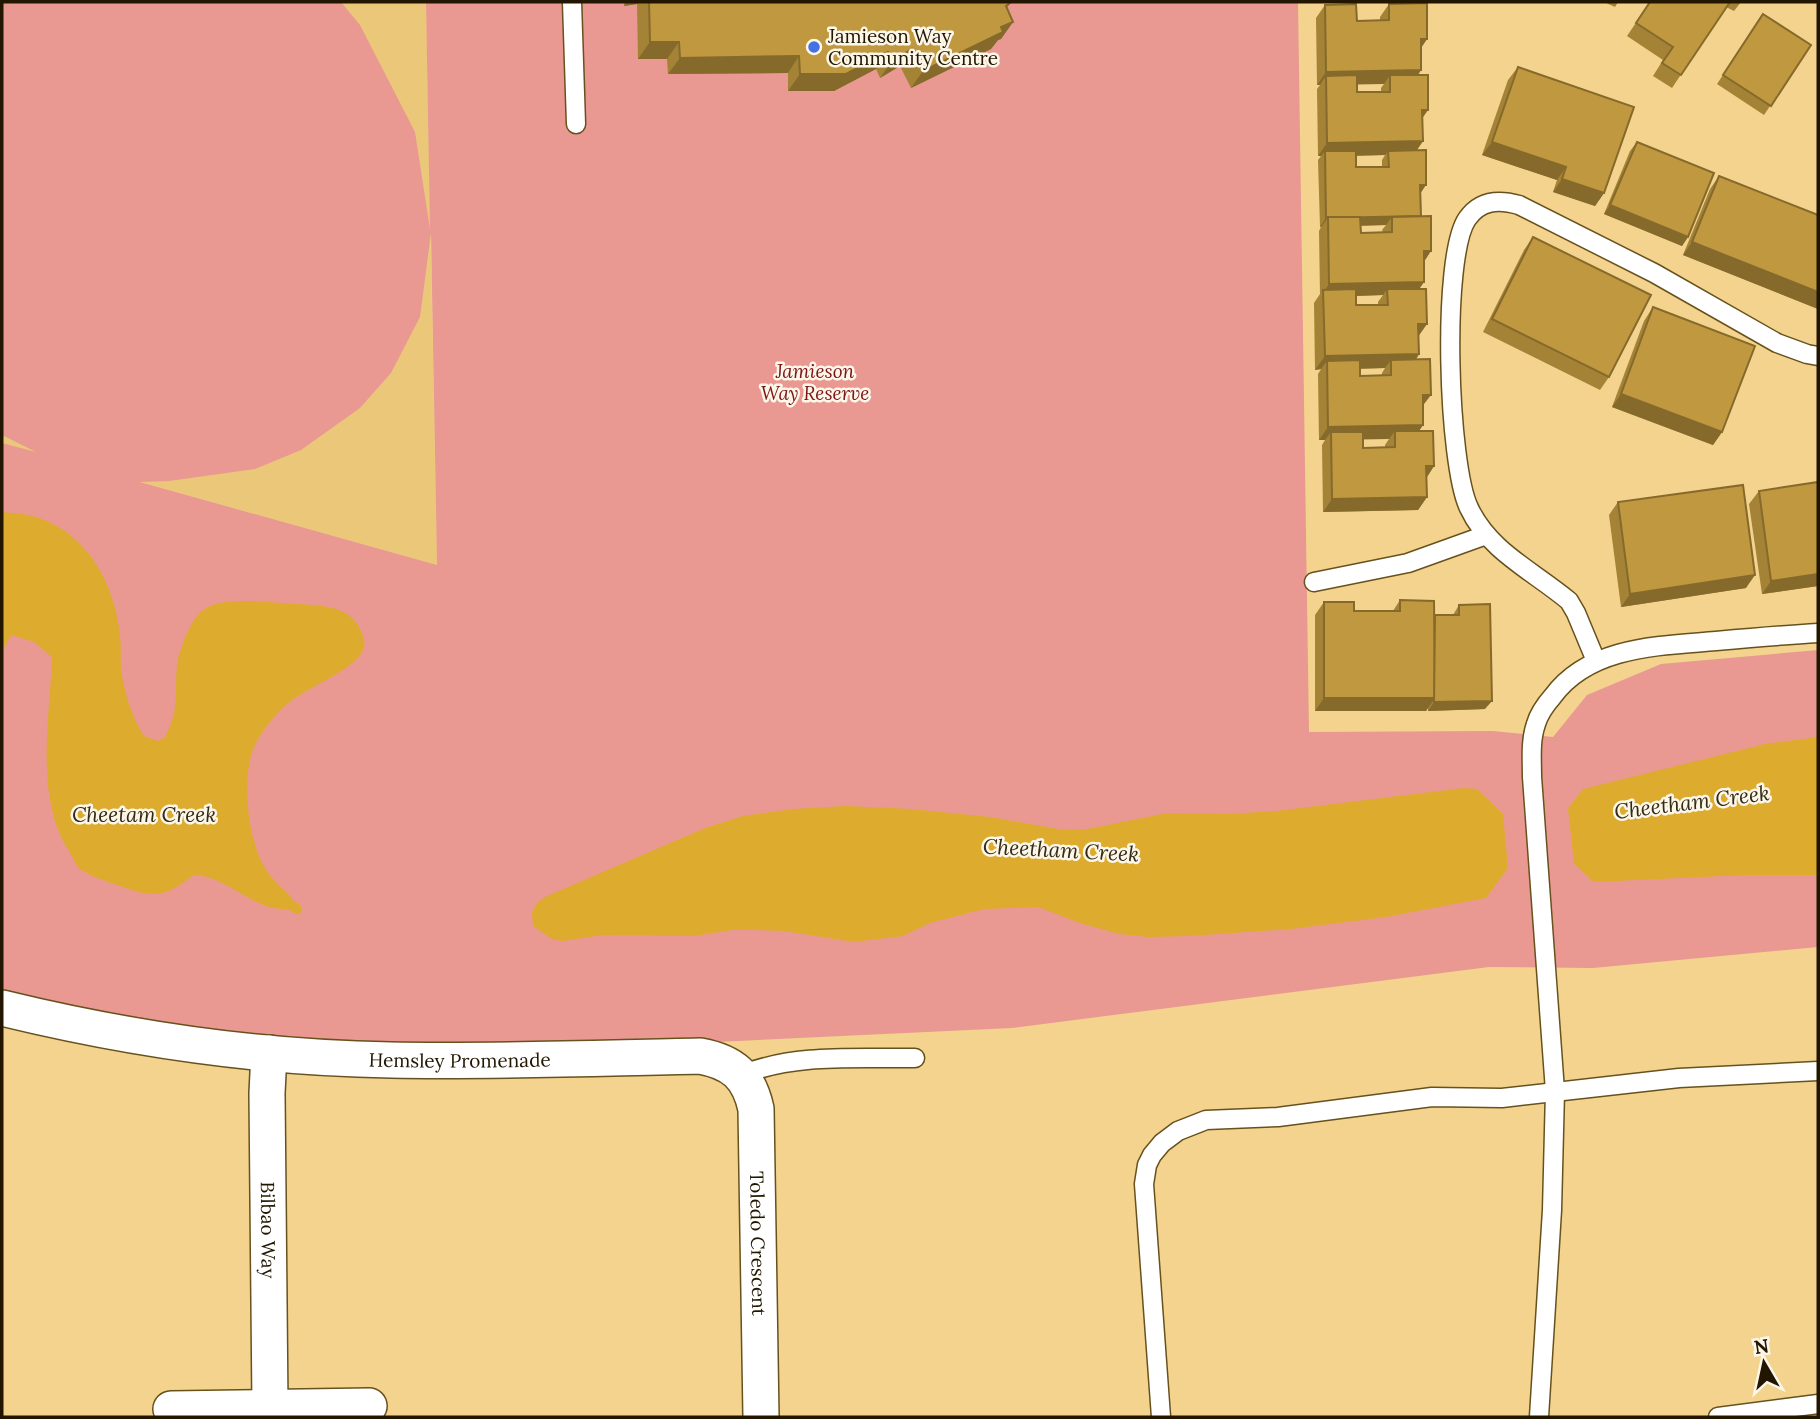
<svg xmlns="http://www.w3.org/2000/svg" width="1820" height="1419" font-family="Lora,serif">
	<style>
		.built { fill: #ebc77a }
		.green { fill: #e99991; fill-rule: evenodd }
		.water { fill: #ddac2e }
		.lines { fill: none; stroke-linecap: round; stroke-linejoin: round }
		.stream { stroke: #ddac2e; stroke-width: 10 }
		.service-casing { stroke: #67511d; stroke-width: 21 }
		.minor-casing { stroke: #67511d; stroke-width: 38 }
		.service { stroke: #fff; stroke-width: 18 }
		.minor { stroke: #fff; stroke-width: 35 }
		.wall { fill: #a48336; fill-rule: evenodd }
		.shaded-wall { fill: #866a2c }
		.building { fill: #bf983f; stroke: #866a2c; stroke-width: 2 }
		.poi-dot { fill: #4571e3; stroke: #fdf7ea; stroke-width: 2.5 }
		.labels { text-anchor: middle; dominant-baseline: central; stroke-width: 5; stroke-linejoin: round; paint-order: stroke }
		.poi-label { font-size: 19px; fill: #221600; stroke: #fdf7ea; text-anchor: start }
		.park-label { font-size: 19px; font-style: italic; fill: #7d1317; stroke: #fdf7ea }
		.street-label { font-size: 19px; fill: #221600; stroke: #fdf7ea }
		.water-label { font-size: 21px; font-style: italic; fill: #342b17; stroke: #fdf7ea }
	</style>
	<rect width="100%" height="100%" fill="#f3d38e"/>
	<!-- built -->
	<polygon class="built" points="2,2 426,2 437,565 2,443"/>
	<!-- green -->
	<path class="green" d="M2,2H341L360,25L415,132L430,229L426,2H1298L1309,732L1493,731L1553,737L1587,695L1661,664L1818,650V947L1593,968L1489,967L1012,1028L717,1042L383,1046L312,1042L154,1025L2,992V443L36,452L2,435ZM431,233L437,565L140,482L169,481L255,469L301,450L360,408L391,373L420,317Z"/>
	<!-- water -->
	<g class="water">
		<path d="M2,512C14,513 28,514 39,518C89,535 116,587 120,637C122,651 119,667 123,680C126,698 134,721 144,736L158,741L165,737C170,727 174,717 175,706C177,691 175,674 178,659C182,644 190,621 202,611C220,595 272,603 295,604C315,605 346,605 358,625C362,633 367,641 363,650C355,670 303,689 286,705C273,716 258,736 252,752C242,784 248,843 267,871C273,881 284,889 292,898L289,909C253,912 229,876 193,875C166,898 152,898 120,886C108,882 90,876 80,869C76,865 72,856 69,851C34,797 50,718 52,657L34,642L11,635L2,652Z"/>
		<polygon points="1818,737 1818,875 1744,875 1594,882 1574,864 1568,808 1583,789 1765,744"/>
		<polygon points="1464,788 1477,789 1503,814 1508,868 1486,898 1386,917 1291,929 1189,936 1149,937 1119,934 1080,923 1038,907 984,909 930,923 903,936 854,942 784,931 754,930 732,930 694,936 603,935 562,941 552,939 533,926 532,913 536,904 545,897 705,828 743,816 793,809 846,806 912,809 990,817 1064,830 1087,829 1167,813 1229,814 1276,811"/>
	</g>
	<g class="lines">
		<!-- stream -->
		<polyline class="stream" points="279,896 297,909"/>
		<defs>
			<g id="service">
				<polyline points="572,2 576,124"/>
				<polyline points="1314,582 1408,563 1486,535"/>
				<path d="M1596,661L1576,613L1569,601C1533,571 1489,551 1469,508C1448,465 1441,258 1467,219C1480,200 1498,199 1519,205L1654,273L1777,343L1807,354L1818,356"/>
				<path d="M741,1075C796,1053 857,1059 915,1058"/>
				<polyline points="1161,1417 1144,1184 1147,1165 1152,1155 1162,1143 1178,1131 1206,1120 1278,1117 1432,1097 1502,1098 1679,1078 1818,1071"/>
				<path d="M1539,1417L1552,1210L1555,1091L1532,777C1532,760 1530,741 1536,724C1539,713 1546,704 1553,696C1590,646 1659,646 1716,641C1750,638 1784,635 1818,633"/>
				<polyline points="1718,1417 1818,1404"/>
			</g>
			<g id="minor">
				<path id="s1" d="M2,1008C129,1039 260,1058 391,1060C494,1062 598,1058 700,1056C733,1062 749,1076 756,1109L761,1417"/>
				<path id="s2" d="M269,1053L267,1093L270,1407"/>
				<polyline points="171,1409 369,1406"/>
			</g>
		</defs>
		<!-- service casing -->
		<use href="#service" class="service-casing"/>
		<!-- minor casing -->
		<use href="#minor" class="minor-casing"/>
		<!-- service -->
		<use href="#service" class="service"/>
		<!-- minor -->
		<use href="#minor" class="minor"/>
	</g>
	<!-- wall -->
	<g class="wall">
		<polygon points="624,2 1011,2 1007,8 1013,22 1001,39 998,40 991,49 911,88 900,66 880,78 876,69 834,91 788,91 788,73 668,74 667,59 638,59 637,4 624,6"/>
		<polygon points="1604,2 1618,2 1615,7"/>
		<polygon points="1650,2 1741,2 1734,11 1726,7 1672,88 1653,76 1663,60 1627,36"/>
		<path d="M1389,4L1427,39L1421,48V70L1418,75L1422,118L1423,141L1417,150L1424,282L1419,289V354L1416,360L1423,406V425L1419,431L1434,466L1427,477V497L1418,510L1323,512L1322,445L1325,440H1319L1318,374L1321,369L1315,370L1314,303L1320,294L1319,231L1321,227H1320L1318,160L1321,156H1318L1317,89L1320,85H1317L1316,18L1325,5L1357,21L1380,20V17ZM1357,84H1384L1381,88V92H1357ZM1385,155L1382,160V167H1356V156ZM1386,225L1382,230L1383,232L1361,233V226ZM1383,295L1378,302V305H1356V296ZM1385,368L1382,373V376H1360V369ZM1363,439H1389L1385,445V447L1363,448Z"/>
		<polygon points="1763,14 1811,45 1764,115 1717,84"/>
		<polygon points="1518,67 1604,193 1595,206 1553,192 1557,180 1482,155 1508,80"/>
		<polygon points="1637,142 1688,237 1682,246 1604,214 1630,151"/>
		<polygon points="1719,176 1818,215 1818,309 1683,255 1710,189"/>
		<polygon points="1533,237 1609,377 1600,390 1483,332 1524,250"/>
		<polygon points="1653,307 1722,432 1713,445 1612,407 1644,321"/>
		<polygon points="1759,491 1818,586 1762,594 1749,504"/>
		<polygon points="1618,502 1746,588 1621,607 1609,515"/>
		<polygon points="1400,600 1434,615 1453,615 1459,605 1485,709 1428,711 1428,708 1426,711 1315,711 1315,615 1324,602 1354,611 1393,611"/>
	</g>
	<!-- shaded-wall -->
	<g class="shaded-wall">
		<polygon points="626,2 638,2 637,4 624,6"/>
		<polygon points="1013,22 1001,39 998,40 991,49 911,88 923,71 1001,27"/>
		<polygon points="1421,39 1427,39 1418,52"/>
		<polygon points="650,42 679,42 667,59 638,59"/>
		<polygon points="912,49 900,66 880,78 892,61"/>
		<polygon points="888,52 876,69 834,91 788,91 800,74"/>
		<polygon points="799,56 788,73 668,74 680,58"/>
		<polygon points="1421,70 1412,83 1390,75 1384,84 1326,85 1326,76 1320,85 1317,85 1326,72"/>
		<polygon points="1422,110 1428,110 1419,123"/>
		<polygon points="1423,141 1414,154 1388,151 1385,155 1325,156 1325,151 1321,156 1318,156 1327,143"/>
		<polygon points="1492,142 1566,167 1557,180 1482,155"/>
		<polygon points="1562,179 1604,193 1595,206 1553,192"/>
		<polygon points="1420,185 1426,185 1420,194"/>
		<polygon points="1610,205 1688,237 1682,246 1604,214"/>
		<polygon points="1421,216 1392,217 1386,225 1328,226 1328,218"/>
		<polygon points="1326,218 1328,218 1321,227 1320,227"/>
		<polygon points="1692,242 1818,292 1818,309 1683,255"/>
		<polygon points="1424,251 1431,251 1422,265"/>
		<polygon points="1424,282 1415,295 1387,289 1383,295 1323,297 1323,293 1329,284"/>
		<polygon points="1418,324 1427,324 1418,337"/>
		<polygon points="1419,354 1410,367 1391,360 1385,368 1327,369 1327,361 1321,369 1315,370 1325,356"/>
		<polygon points="1621,394 1722,432 1713,445 1612,407"/>
		<polygon points="1423,395 1431,395 1421,408"/>
		<polygon points="1423,425 1414,438 1395,431 1389,439 1331,440 1331,432 1325,440 1319,440 1328,427"/>
		<polygon points="1426,466 1434,466 1425,480"/>
		<polygon points="1427,497 1418,510 1323,512 1332,499"/>
		<polygon points="1818,574 1818,586 1762,594 1771,581"/>
		<polygon points="1755,575 1746,588 1621,607 1630,594"/>
		<polygon points="1324,698 1435,698 1426,711 1315,711"/>
		<polygon points="1492,701 1485,709 1428,711 1434,702"/>
	</g>
	<!-- building -->
	<g class="building">
		<polygon points="649,2 1011,2 1006,6 1013,22 1001,27 1003,32 923,71 912,49 892,61 888,52 846,74 800,74 799,56 680,58 679,42 650,42"/>
		<polygon points="1650,2 1730,2 1681,75 1662,63 1673,47 1636,23"/>
		<polygon points="1427,3 1427,39 1421,39 1421,70 1326,72 1325,5 1356,4 1357,21 1389,20 1389,4"/>
		<polygon points="1763,14 1811,45 1771,106 1723,75"/>
		<polygon points="1518,67 1634,107 1604,193 1562,179 1566,167 1492,142"/>
		<polygon points="1357,75 1357,92 1390,92 1390,75 1428,75 1428,110 1422,110 1423,141 1327,143 1326,76"/>
		<polygon points="1637,142 1714,173 1688,237 1610,205"/>
		<polygon points="1426,150 1426,185 1420,185 1421,216 1326,218 1325,151 1356,151 1356,167 1389,167 1388,151"/>
		<polygon points="1719,176 1818,215 1818,292 1692,242"/>
		<polygon points="1431,216 1431,251 1424,251 1424,282 1329,284 1328,217 1360,217 1361,233 1392,232 1392,217"/>
		<polygon points="1533,237 1651,295 1609,377 1492,319"/>
		<polygon points="1356,289 1356,305 1388,305 1387,289 1426,289 1427,324 1418,324 1419,354 1325,356 1323,290"/>
		<polygon points="1653,307 1755,346 1722,432 1621,394"/>
		<polygon points="1430,359 1431,395 1423,395 1423,425 1328,427 1327,361 1360,360 1360,376 1391,375 1391,360"/>
		<polygon points="1395,431 1433,431 1434,466 1426,466 1427,497 1332,499 1331,432 1363,432 1363,448 1395,447"/>
		<polygon points="1818,482 1818,574 1771,581 1759,491"/>
		<polygon points="1743,485 1755,575 1630,594 1618,502"/>
		<polygon points="1400,600 1434,601 1435,698 1324,698 1324,602 1354,602 1354,611 1400,611"/>
		<polygon points="1490,604 1492,701 1434,702 1435,615 1459,615 1459,605"/>
	</g>
	<!-- markers -->
	<circle class="poi-dot" cx="814" cy="47" r="7"/>
	<g class="labels">
		<!-- poi labels -->
		<g class="poi-label">
			<text x="828" y="36">Jamieson Way<tspan x="828" dy="22">Community Centre</tspan></text>
		</g>
		<!-- park labels -->
		<g class="park-label">
			<text x="815" y="371">Jamieson<tspan x="815" dy="22">Way Reserve</tspan></text>
		</g>
		<!-- street labels -->
		<g class="street-label">
			<text stroke="none"><textPath href="#s1" startOffset="462">Hemsley Promenade</textPath></text>
			<text stroke="none"><textPath href="#s2" startOffset="177">Bilbao Way</textPath></text>
			<text stroke="none"><textPath href="#s1" startOffset="920">Toledo Crescent</textPath></text>
		</g>
		<!-- water labels -->
		<g class="water-label">
			<text transform="translate(1692 802) rotate(-7)">Cheetham Creek</text>
			<text x="144" y="814">Cheetam Creek</text>
			<text transform="translate(1061 850) rotate(3)">Cheetham Creek</text>
		</g>
	</g>
	<!-- border -->
	<rect width="1820" height="1419" fill="none" stroke="#221600" stroke-width="7"/>
	<!-- north arrow -->
	<g transform="translate(1764 1363) rotate(351)" stroke="#fdf7ea" stroke-width="5" paint-order="stroke">
	<path d="M0-5L12 26L0 18L-12 26Z" fill="#221600"/>
	<text y="-10" font-size="19" font-weight="bold" text-anchor="middle" fill="#221600">N</text>
	</g>
</svg>
